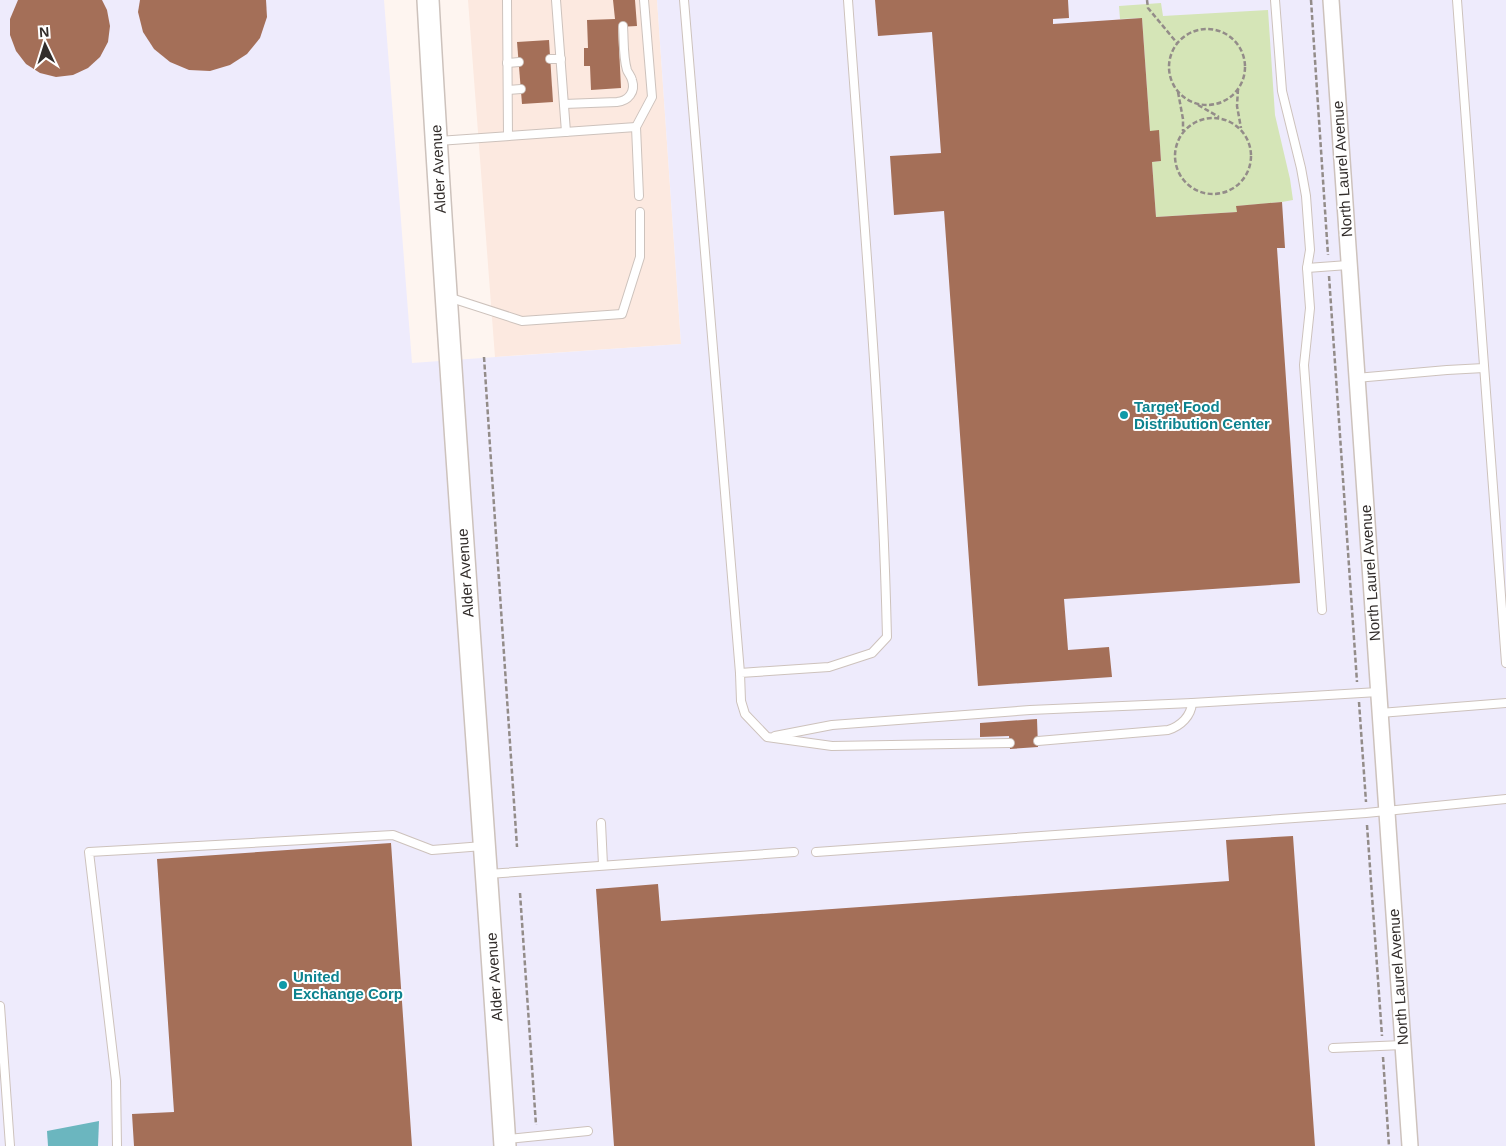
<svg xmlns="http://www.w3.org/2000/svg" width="1506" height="1146" font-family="Arial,sans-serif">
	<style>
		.commercial { fill: #fce9e0 }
		.industrial { fill: #eeebfc }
		.green { fill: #d5e5b7 }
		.water { fill: #6bb6bf }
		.building { fill: #a46f58 }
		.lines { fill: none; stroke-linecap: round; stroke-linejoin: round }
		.service-casing { stroke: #cdc2bc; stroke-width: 10 }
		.minor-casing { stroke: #cdc2bc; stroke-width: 18 }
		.secondary-casing { stroke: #cdc2bc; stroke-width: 24 }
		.path { stroke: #938c89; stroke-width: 2.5; stroke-dasharray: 5 2.5; stroke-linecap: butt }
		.service { stroke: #fff; stroke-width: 8 }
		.minor { stroke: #fff; stroke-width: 15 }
		.secondary { stroke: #fff; stroke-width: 21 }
		.culture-dot { fill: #0f9aa8; stroke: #fff; stroke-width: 2 }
		.labels { text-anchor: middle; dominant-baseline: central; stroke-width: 4; stroke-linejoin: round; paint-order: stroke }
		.street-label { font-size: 15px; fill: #322d2b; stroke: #fff }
		.culture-label { font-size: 15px; font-weight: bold; fill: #0d838f; stroke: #fff; text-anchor: start }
	</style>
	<rect width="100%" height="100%" fill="#fef5f0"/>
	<!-- commercial -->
	<polygon class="commercial" points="468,0 657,0 681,344 495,357"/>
	<!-- industrial -->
	<polygon class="industrial" points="0,0 384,0 412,363 681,344 657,0 1506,0 1506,1146 0,1146"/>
	<!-- green -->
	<polygon class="green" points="1161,3 1163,16 1268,10 1275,115 1290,179 1293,200 1282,202 1237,206 1237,212 1156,217 1152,162 1161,161 1159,131 1150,131 1142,18 1120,19 1119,6"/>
	<!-- water -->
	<polygon class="water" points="99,1121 98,1146 48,1146 47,1131"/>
	<!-- building -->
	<g class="building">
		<polygon points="18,0 102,0 107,10 110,26 108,42 100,57 88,68 73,75 56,77 40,73 26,64 16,51 10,35 10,19"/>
		<polygon points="140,0 266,0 267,17 260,38 247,54 230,65 210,71 189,70 170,62 154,49 143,32 138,12"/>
		<polygon points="613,0 635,0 637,26 618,27 621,88 591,90 590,66 584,66 584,48 588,48 587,20 615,19"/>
		<polygon points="875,0 1068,0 1069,18 1053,19 1053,24 1142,18 1150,131 1159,130 1161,161 1152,162 1156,217 1237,212 1236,206 1282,202 1285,248 1277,248 1300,583 1064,599 1068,650 1109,647 1112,677 978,686 944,211 894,215 890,156 941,153 932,32 878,36"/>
		<polygon points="549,40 553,102 522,104 517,42"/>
		<polygon points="1037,719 1038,747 1010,749 1009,736 980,737 980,723"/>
		<polygon points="1293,836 1315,1146 614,1146 596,889 658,884 661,921 1229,881 1226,840"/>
		<polygon points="391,843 412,1146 134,1146 132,1114 174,1112 157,859"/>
	</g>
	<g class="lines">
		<defs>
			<g id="service">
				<polyline points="507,0 508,136"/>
				<polyline points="556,0 566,132"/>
				<polyline points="684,0 740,673"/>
				<path d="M848,0C863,212 882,424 887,637L872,653L829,667L740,673L741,701L745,714L767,737L832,746L1010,743"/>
				<polyline points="1275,0 1282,91 1301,168 1306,196 1310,250 1307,268 1310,308 1304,365 1322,610"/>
				<polyline points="1457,0 1506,663"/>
				<polyline points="550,59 561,59"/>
				<polyline points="507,63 519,62"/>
				<polyline points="508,90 521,89"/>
				<path d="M564,104L617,102C628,101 636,92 632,80C631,76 628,73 627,70C623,57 624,40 623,26"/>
				<polyline points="438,141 636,127"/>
				<polyline points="639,196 636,127 652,97 644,0"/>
				<polyline points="1307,268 1348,265"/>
				<polyline points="448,297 522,321 622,314 640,257 640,212"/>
				<polyline points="1356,378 1447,370 1484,368"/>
				<polyline points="1380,713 1506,703"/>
				<polyline points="775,736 832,725 1030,710 1192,703 1378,692"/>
				<path d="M1038,741L1168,730C1181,726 1191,716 1192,703"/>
				<polyline points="601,823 603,865"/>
				<polyline points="816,852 1366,813 1506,799"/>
				<polyline points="488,874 794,852"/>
				<polyline points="0,1006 10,1146"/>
				<polyline points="1333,1048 1403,1045"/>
				<polyline points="507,1139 588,1131"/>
				<polyline points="117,1146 116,1081 89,852 393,835 432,850 483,846"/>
			</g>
			<polyline id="minor" points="1331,0 1410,1146"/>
			<path id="secondary" d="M428,0C449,382 480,764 505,1146"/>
		</defs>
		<!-- service casing -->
		<use href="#service" class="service-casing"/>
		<!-- minor casing -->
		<use href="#minor" class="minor-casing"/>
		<!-- secondary casing -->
		<use href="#secondary" class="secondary-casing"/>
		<!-- path -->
		<g class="path">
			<polyline points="1147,0 1148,8 1177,43"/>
			<polyline points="1311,0 1328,255"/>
			<circle cx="1207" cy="67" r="38"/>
			<polyline points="1238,89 1237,106 1241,128"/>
			<polyline points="1178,92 1183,119 1183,131"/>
			<polyline points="1198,105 1219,117"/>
			<circle cx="1213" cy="156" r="38"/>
			<polyline points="1329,276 1357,682"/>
			<polyline points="484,357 517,847"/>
			<polyline points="1359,702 1366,802"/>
			<polyline points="1367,825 1382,1036"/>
			<polyline points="520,893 536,1125"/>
			<polyline points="1383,1057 1389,1146"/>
		</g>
		<!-- service -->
		<use href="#service" class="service"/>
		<!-- minor -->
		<use href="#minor" class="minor"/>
		<!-- secondary -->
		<use href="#secondary" class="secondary"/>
	</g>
	<!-- markers -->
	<g class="culture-dot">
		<circle cx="1124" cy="415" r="5"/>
		<circle cx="283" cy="985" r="5"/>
	</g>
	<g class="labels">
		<!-- street labels -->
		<g class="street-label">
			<text transform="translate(438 169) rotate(-93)">Alder Avenue</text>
			<text transform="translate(1342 169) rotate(-94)">North Laurel Avenue</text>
			<text transform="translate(465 573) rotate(-94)">Alder Avenue</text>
			<text transform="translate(1370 573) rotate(-94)">North Laurel Avenue</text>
			<text transform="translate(494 977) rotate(-94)">Alder Avenue</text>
			<text transform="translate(1398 977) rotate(-94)">North Laurel Avenue</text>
		</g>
		<!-- culture labels -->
		<g class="culture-label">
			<text x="1134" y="406">Target Food<tspan x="1134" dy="17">Distribution Center</tspan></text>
			<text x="293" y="976">United<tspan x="293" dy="17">Exchange Corp</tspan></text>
		</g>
	</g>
	<!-- north arrow -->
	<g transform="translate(45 45) rotate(356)" stroke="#ffffff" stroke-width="4" paint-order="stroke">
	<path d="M0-4L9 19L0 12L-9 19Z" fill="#322d2b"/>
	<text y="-8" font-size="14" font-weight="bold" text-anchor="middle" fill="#322d2b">N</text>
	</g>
</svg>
